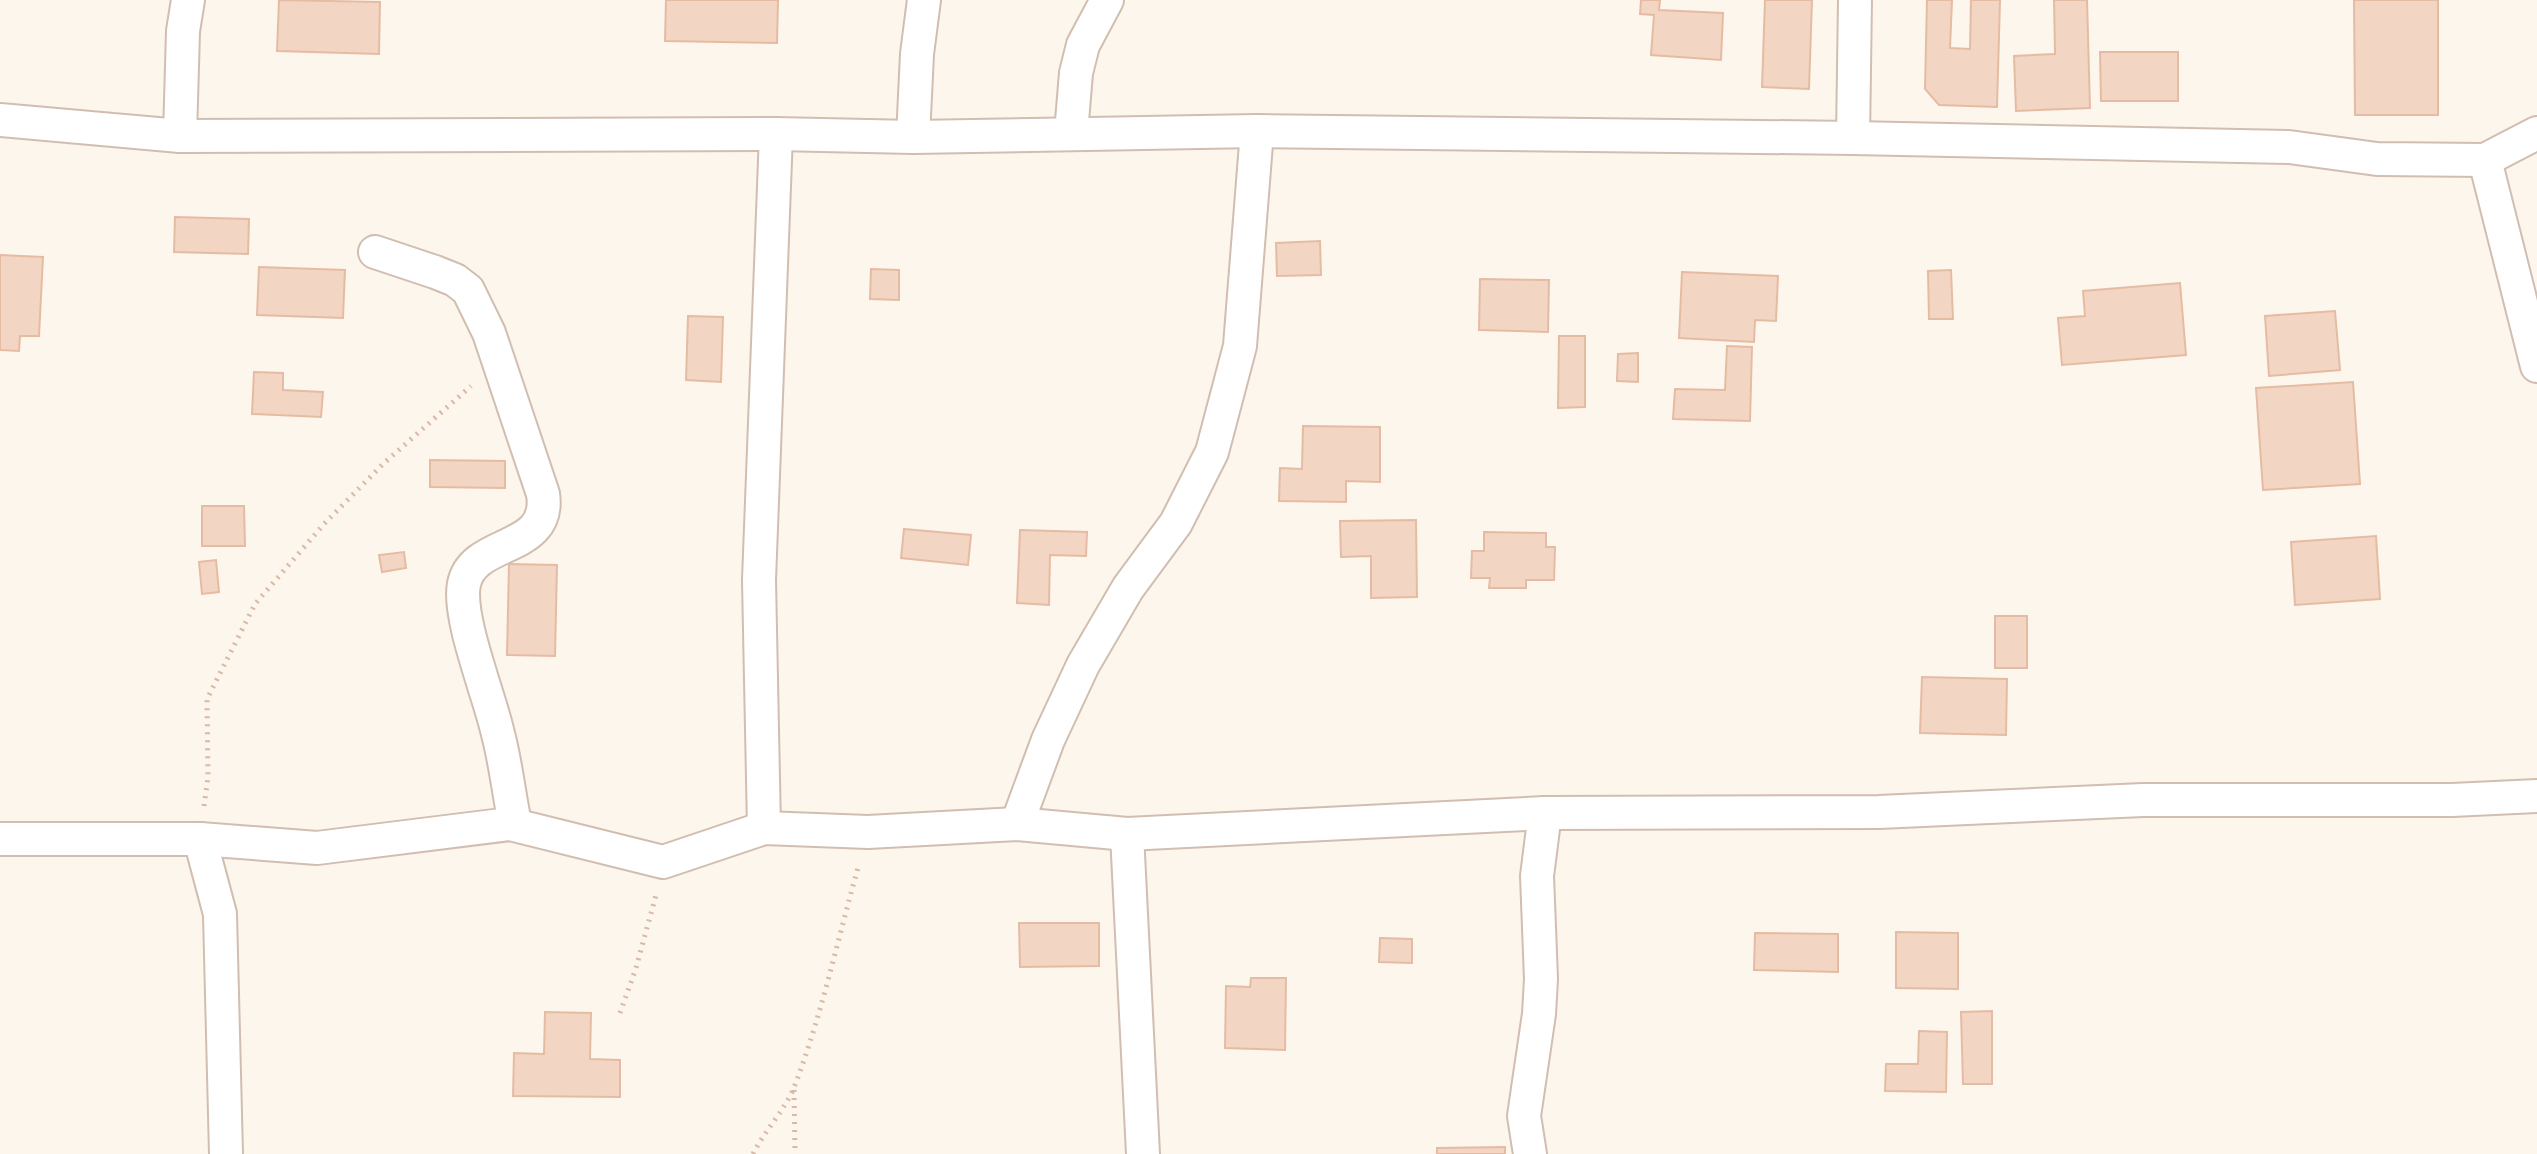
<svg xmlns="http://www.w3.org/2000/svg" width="2537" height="1154" font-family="Poppins,sans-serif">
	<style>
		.building { fill: #f3d5c3; stroke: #e6bba3; stroke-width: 2 }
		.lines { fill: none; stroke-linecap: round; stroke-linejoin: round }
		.minor-casing { stroke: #d1beb0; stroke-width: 36 }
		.path { stroke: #d9b8a5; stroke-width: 5; stroke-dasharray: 2 6; stroke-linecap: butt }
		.minor { stroke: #fff; stroke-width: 32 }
	</style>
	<rect width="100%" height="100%" fill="#fdf6ec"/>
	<!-- building -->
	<g class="building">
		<polygon points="279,0 380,2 379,54 277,51"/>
		<polygon points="666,0 778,0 777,43 665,41"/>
		<polygon points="1641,0 1660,0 1659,10 1723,13 1721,60 1651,55 1654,15 1640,14"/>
		<polygon points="1765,0 1812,0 1809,89 1762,87"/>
		<polygon points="1927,0 1952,0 1950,48 1970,49 1971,0 2000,0 1997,107 1939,105 1925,89"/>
		<polygon points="2054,0 2087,0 2090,108 2016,111 2014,56 2055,54"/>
		<polygon points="2354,0 2438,0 2438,115 2355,115"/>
		<polygon points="2100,52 2178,52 2178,101 2101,101"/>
		<polygon points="175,217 249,219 248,254 174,252"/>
		<polygon points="1320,241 1321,275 1277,276 1276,243"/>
		<polygon points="0,255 43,257 39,336 20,336 19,351 0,350"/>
		<polygon points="259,267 345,270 343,318 257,315"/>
		<polygon points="871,269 899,270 899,300 870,299"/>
		<polygon points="1951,270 1953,319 1929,319 1928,271"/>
		<polygon points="1682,272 1778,276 1776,321 1755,320 1754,342 1679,338"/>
		<polygon points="1480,279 1549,280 1548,332 1479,330"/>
		<polygon points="2180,283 2186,355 2062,365 2058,318 2085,316 2083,291"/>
		<polygon points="2335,311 2340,370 2269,376 2265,316"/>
		<polygon points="688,316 723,317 721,382 686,380"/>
		<polygon points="1559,336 1585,336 1585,407 1558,408"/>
		<polygon points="1727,346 1752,347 1750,421 1673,419 1675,389 1725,390"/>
		<polygon points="1638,353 1638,382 1617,381 1618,354"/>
		<polygon points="254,372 283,373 283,390 323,392 321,417 252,414"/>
		<polygon points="2353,382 2360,484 2263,490 2256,388"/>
		<polygon points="1303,426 1380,427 1380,482 1346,481 1346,502 1279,501 1280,468 1302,469"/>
		<polygon points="430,460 505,461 505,488 430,487"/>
		<polygon points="202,506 244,506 245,546 202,546"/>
		<polygon points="1416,520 1417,597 1371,598 1371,556 1341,557 1340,521"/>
		<polygon points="904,529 971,535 968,565 901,558"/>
		<polygon points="1020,530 1087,532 1086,556 1050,555 1049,605 1017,603"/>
		<polygon points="1484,532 1546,533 1546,547 1555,547 1554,580 1526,580 1526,588 1489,588 1490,578 1471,578 1472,551 1484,551"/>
		<polygon points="2376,536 2380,599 2295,605 2291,542"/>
		<polygon points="404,552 406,568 382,572 379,555"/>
		<polygon points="216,560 219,592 202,594 199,562"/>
		<polygon points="509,564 557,565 555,656 507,655"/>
		<rect x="1995" y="616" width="32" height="52"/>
		<polygon points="1922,677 2007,679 2006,735 1920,733"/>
		<polygon points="1019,923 1099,923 1099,966 1020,967"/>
		<polygon points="1896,932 1958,933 1958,989 1896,988"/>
		<polygon points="1755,933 1838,934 1838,972 1754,970"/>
		<polygon points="1380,938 1412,939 1412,963 1379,962"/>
		<polygon points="1251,978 1286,978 1285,1050 1225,1048 1226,986 1250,987"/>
		<polygon points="1992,1011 1992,1084 1963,1084 1961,1012"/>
		<polygon points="545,1012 591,1013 590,1059 620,1060 620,1097 513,1096 514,1053 544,1054"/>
		<polygon points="1919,1031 1947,1032 1946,1092 1885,1091 1886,1064 1918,1064"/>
		<polygon points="1505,1147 1505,1154 1437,1154 1437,1148"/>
	</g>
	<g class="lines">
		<defs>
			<g id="minor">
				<polyline points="0,120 180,136 776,134 913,137 1257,131 1853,138 2289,147 2377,159 2485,160 2537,133"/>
				<polyline points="1071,133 1076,73 1083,45 1107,0"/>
				<polyline points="180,136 183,31 188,0"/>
				<polyline points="913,137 917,54 924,0"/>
				<polyline points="1853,138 1855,0"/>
				<polyline points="2485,160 2537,366"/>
				<path d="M375,252L435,272L455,280L468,290L489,333L543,494C552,553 473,538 464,584C457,617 490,697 498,734C505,760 508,787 513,813L510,824"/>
				<polyline points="1017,824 1048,740 1083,665 1128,588 1176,523 1212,452 1240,346 1257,131"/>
				<polyline points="764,828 759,580 776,134"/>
				<polyline points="1127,834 1143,1154"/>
				<polyline points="0,839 200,839 317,848 510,824 663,862 764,828 868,832 1017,824 1127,834 1545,813 1879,812 2143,800 2452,800 2537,796"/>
				<polyline points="200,839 220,914 226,1154"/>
				<polyline points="1530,1154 1524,1116 1539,1014 1541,979 1537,876 1545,813"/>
			</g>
		</defs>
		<!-- minor casing -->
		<use href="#minor" class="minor-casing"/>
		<!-- path -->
		<g class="path">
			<polyline points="204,806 208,777 207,699 255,604 324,524 383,464 471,386"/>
			<polyline points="620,1013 636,968 656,895"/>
			<polyline points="794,1090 795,1154"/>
			<path d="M753,1154C765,1130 786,1109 795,1085C822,1014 838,938 859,864"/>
		</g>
		<!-- minor -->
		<use href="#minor" class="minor"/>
	</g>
</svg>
